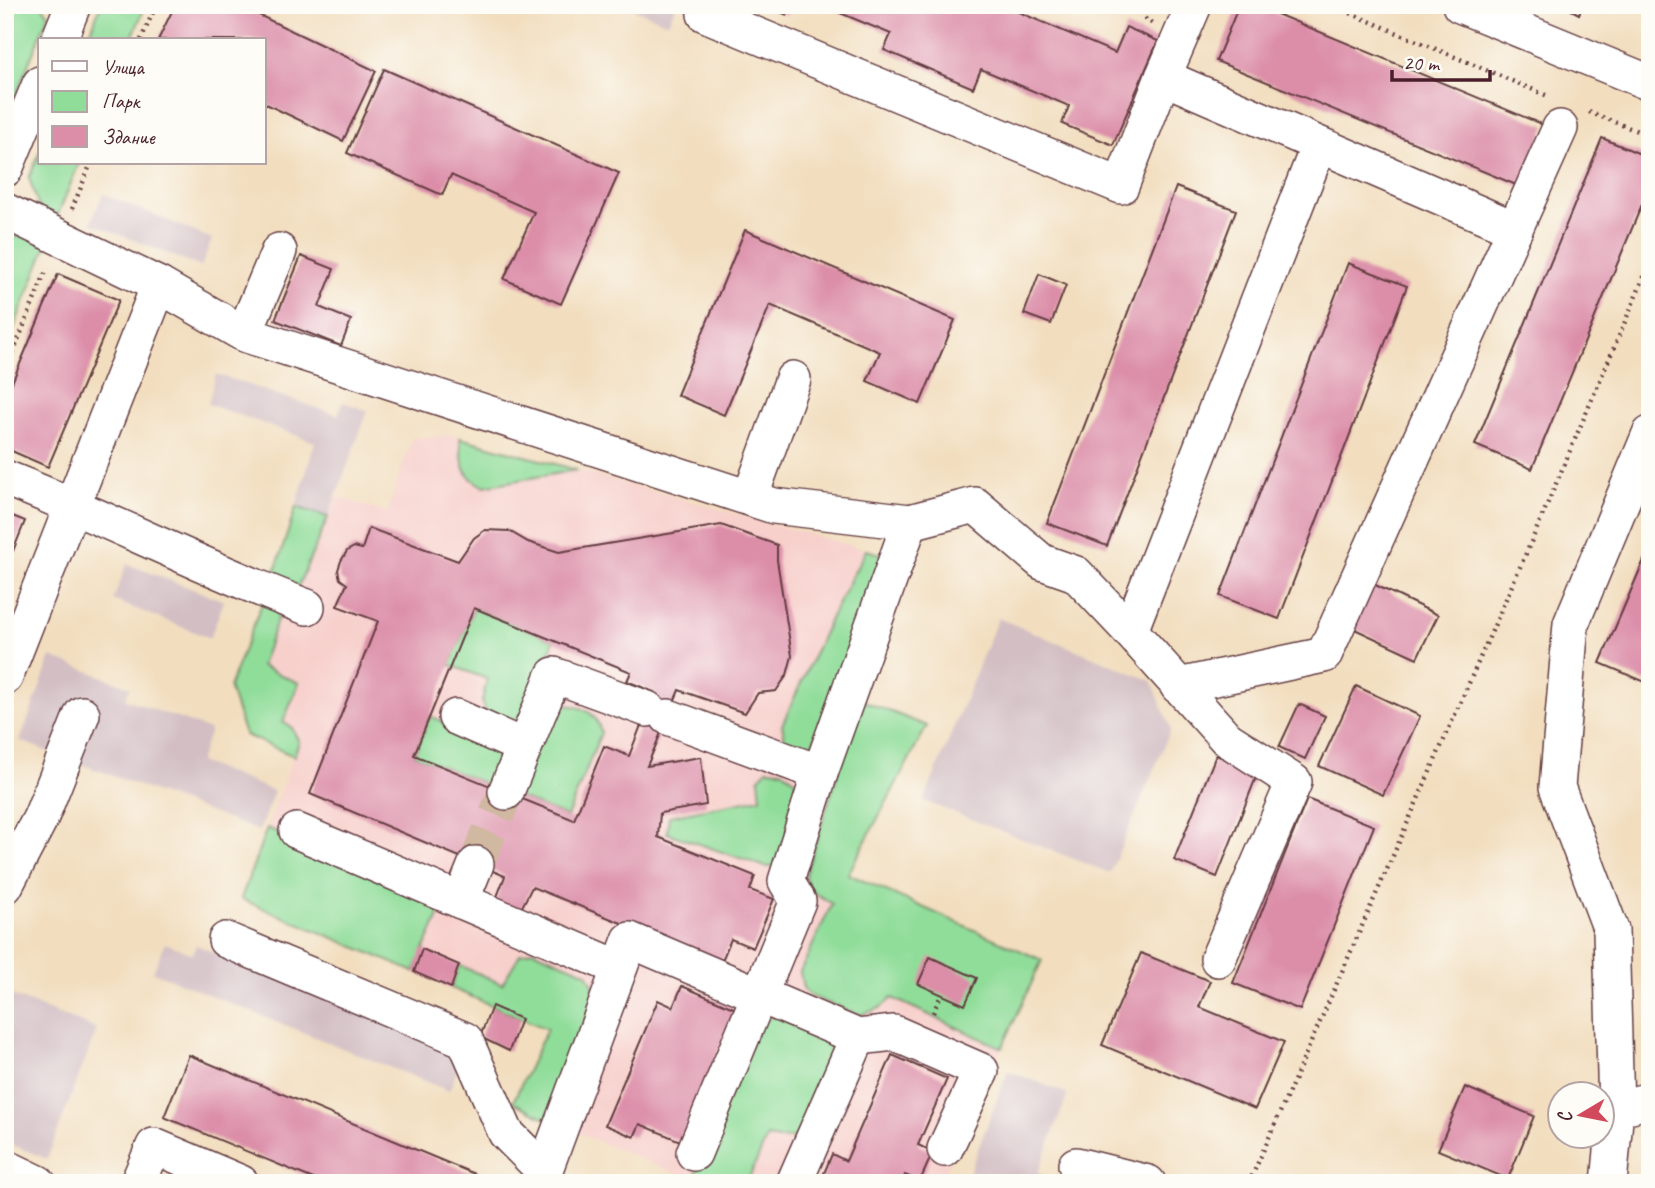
<svg xmlns="http://www.w3.org/2000/svg" width="1655" height="1188" font-family="Caveat,sans-serif">
	<style>
		.built { fill: #f7d0cc }
		.industrial { fill: #d2bec3 }
		.green { fill: #90dd9a; stroke: #6d7e62; stroke-width: 2 }
		.building { fill: #dc8ea9; fill-rule: evenodd }
		.lines { fill: none; stroke-linecap: round; stroke-linejoin: round }
		.minor-tunnel { stroke: #d0b8a1; stroke-width: 35; stroke-dasharray: 35 18; stroke-linecap: butt }
		.minor-casing { stroke: #633c41; stroke-width: 38 }
		.path { stroke: #633c41; stroke-width: 4.5; stroke-dasharray: 2 5; stroke-linecap: butt }
		.minor { stroke: #fff; stroke-width: 35 }
	</style>
	<rect width="100%" height="100%" fill="#fdfcf7"/>
	<filter id="ink" filterUnits="userSpaceOnUse"><feTurbulence type="fractalNoise" baseFrequency=".0143" numOctaves="2"/><feDisplacementMap in="SourceGraphic" scale="14" xChannelSelector="R" yChannelSelector="G"/><feConvolveMatrix kernelMatrix="1 2 1 2 8 2 1 2 1" color-interpolation-filters="sRGB"/></filter>
	<filter id="wash" filterUnits="userSpaceOnUse"><feTurbulence type="fractalNoise" baseFrequency=".00686" numOctaves="4" result="noise"/><feDisplacementMap in="SourceGraphic" scale="28" xChannelSelector="R" yChannelSelector="G"/><feGaussianBlur stdDeviation="1.57" result="paint"/><feColorMatrix in="noise" values="0 0 0 0 0 0 0 0 0 0 0 0 0 0 0 0 0 1.4 0 .05"/><feComposite in="paint" operator="in"/></filter>
	<g filter="url(#wash)">
		<rect width="100%" height="100%" fill="#f2debf"/>
		<!-- built -->
		<polygon class="built" points="450,435 915,563 861,700 927,726 848,874 1042,960 941,1181 934,1183 700,1183 561,1126 513,1102 547,1029 241,899 293,756 245,735 229,687 272,581 296,507 328,517 337,497 387,513 412,438"/>
		<!-- industrial -->
		<g class="industrial">
			<polygon points="624,5 676,5 668,23"/>
			<polygon points="103,194 212,239 201,267 91,223"/>
			<polygon points="216,374 338,415 343,402 368,411 328,517 296,507 315,442 208,404"/>
			<polygon points="127,564 224,601 210,638 113,600"/>
			<polygon points="998,618 1152,681 1171,729 1110,873 924,801"/>
			<polygon points="51,657 130,687 125,699 210,730 199,762 274,791 259,831 20,741"/>
			<polygon points="165,943 192,954 196,945 464,1053 449,1091 153,972"/>
			<polygon points="5,993 97,1029 47,1159 5,1142"/>
			<polygon points="1008,1071 1068,1094 1038,1173 1062,1183 965,1183"/>
		</g>
		<!-- green -->
		<g class="green">
			<polygon points="14,5 41,5 49,14 5,122 5,26"/>
			<polygon points="101,5 146,5 131,40 87,40"/>
			<polygon points="40,151 40,163 79,163 57,217 41,213 29,178"/>
			<polygon points="27,234 48,242 5,350 5,240"/>
			<path d="M460,438L577,470L484,486C461,478 462,459 460,438Z"/>
			<polygon points="296,507 328,517 296,591 272,581"/>
			<polygon points="866,550 884,555 810,751 786,745 782,725 831,617"/>
			<polygon points="263,601 281,609 261,666 299,683 283,722 292,728 299,742 294,756 245,735 229,687"/>
			<path d="M474,608L554,640C544,668 538,710 509,724L486,713L482,702L487,679L450,665Z"/>
			<polygon points="861,700 927,726 848,874 1042,960 1002,1048 892,998 880,1008 860,1015 810,996 803,988 800,972 832,904 809,889 805,876"/>
			<path d="M558,704C580,706 597,710 601,733L567,817L514,795Z"/>
			<polygon points="430,716 497,745 504,757 496,788 414,755"/>
			<polygon points="767,769 782,770 805,788 777,866 766,867 667,833 669,816 761,798 759,778"/>
			<polygon points="267,828 430,893 437,901 439,916 414,972 241,899"/>
			<polygon points="533,950 587,973 593,984 594,997 547,1119 513,1102 547,1029 451,988 459,965 502,984 520,954"/>
			<polygon points="765,1017 780,1017 831,1042 832,1064 803,1131 793,1138 779,1139 767,1137 747,1183 700,1183 693,1180 759,1025"/>
		</g>
		<g id="blocks">
			<!-- building -->
			<g class="building">
				<polygon points="175,5 238,5 376,71 343,141 264,103 264,40 158,40"/>
				<polygon points="764,5 791,5 787,15"/>
				<polygon points="821,5 1010,5 1009,8 1115,53 1126,27 1158,41 1113,145 1062,124 1069,106 981,69 973,88 884,50 891,34"/>
				<polygon points="1239,5 1255,5 1546,126 1521,187 1216,61"/>
				<polygon points="1562,5 1583,5 1579,14"/>
				<polygon points="384,69 619,173 561,304 504,279 534,212 451,175 442,195 347,153"/>
				<polygon points="1602,138 1650,158 1650,185 1532,469 1475,445"/>
				<polygon points="1176,187 1236,210 1107,546 1047,523"/>
				<polygon points="745,230 955,320 920,404 867,381 880,352 770,305 724,415 677,395"/>
				<polygon points="301,256 334,269 319,307 351,320 341,346 275,320"/>
				<polygon points="1348,263 1407,286 1279,619 1220,596"/>
				<polygon points="58,274 119,300 48,467 5,448 5,399"/>
				<polygon points="1039,274 1066,285 1051,324 1024,314"/>
				<polygon points="5,513 25,521 5,571"/>
				<path d="M721,525L777,545V560L792,656L787,675L776,691L758,693L745,713L679,690L647,766L701,757L706,805L660,813L658,837L755,876L750,890L774,899L753,948L731,939L721,963L532,887L519,913L495,902L505,876L310,794L378,621L337,606L347,584L340,579L338,570L341,561L347,551L354,547L362,549L369,528L458,561L474,538L485,530L509,531L528,542L559,552ZM474,608L631,672L627,681L654,692L629,756L604,746L574,820L414,755Z"/>
				<polygon points="1650,546 1650,684 1600,663"/>
				<polygon points="1369,582 1438,615 1417,658 1348,626"/>
				<polygon points="1356,686 1420,716 1383,795 1319,766"/>
				<polygon points="1299,704 1325,716 1305,759 1279,747"/>
				<polygon points="1216,755 1258,772 1217,877 1174,860"/>
				<polygon points="1307,799 1374,826 1300,1010 1233,983"/>
				<polygon points="422,949 459,965 451,988 414,972"/>
				<polygon points="1141,953 1210,981 1199,1007 1284,1042 1255,1109 1102,1045"/>
				<polygon points="930,957 977,978 965,1005 918,984"/>
				<polygon points="682,986 736,1009 680,1141 640,1124 634,1137 605,1125 658,1000 673,1007"/>
				<polygon points="492,1006 521,1019 509,1051 480,1037"/>
				<polygon points="189,1055 496,1183 323,1183 164,1117"/>
				<polygon points="892,1055 947,1079 918,1145 933,1152 920,1181 905,1175 902,1183 820,1183 832,1154 846,1161"/>
				<polygon points="1465,1087 1534,1116 1508,1179 1438,1150"/>
			</g>
		</g>
	</g>
	<g filter="url(#ink)">
		<use href="#blocks" fill-opacity="0" stroke="#633c41" stroke-width="2"/>
		<g class="lines">
			<!-- minor-tunnel -->
			<polyline class="minor-tunnel" points="476,864 506,792"/>
			<defs>
				<g id="minor">
					<polyline points="708,5 705,14 1121,186 1163,77"/>
					<polyline points="1194,5 1163,77 1515,229"/>
					<polyline points="1460,5 1650,83"/>
					<polyline points="59,40 73,5"/>
					<polyline points="5,169 40,84"/>
					<polyline points="5,211 159,285 244,334 774,506 910,522 975,505 1042,562 1076,574 1130,631 1227,739 1294,782 1218,959"/>
					<polyline points="244,334 279,251"/>
					<path d="M5,478C107,518 205,569 307,607"/>
					<polyline points="750,498 793,379"/>
					<polyline points="1130,631 1319,145"/>
					<polyline points="5,677 159,285"/>
					<polyline points="1178,686 1324,655 1560,128"/>
					<polyline points="456,717 524,747"/>
					<polyline points="668,717 820,773"/>
					<polyline points="506,792 554,675 647,709"/>
					<polyline points="297,831 619,968"/>
					<polyline points="5,886 41,817 82,714"/>
					<polyline points="461,901 476,864"/>
					<polyline points="226,940 465,1040 506,1133 545,1172"/>
					<polyline points="1616,1109 1650,1100"/>
					<polyline points="694,1153 798,901 786,881 820,773 910,522"/>
					<polyline points="1076,1165 1148,1183"/>
					<polyline points="5,1167 38,1183"/>
					<polyline points="138,1183 154,1146 241,1183"/>
					<polyline points="540,1183 630,940 858,1037 894,1033 981,1071 945,1149"/>
					<polyline points="794,1183 858,1037"/>
					<polyline points="1609,1183 1616,1109 1611,930 1557,787 1571,624 1650,434"/>
				</g>
			</defs>
			<!-- minor casing -->
			<use href="#minor" class="minor-casing"/>
			<!-- path -->
			<g class="path">
				<polyline points="1139,5 1146,20 1152,23"/>
				<polyline points="1331,5 1548,96"/>
				<polyline points="141,40 156,5"/>
				<polyline points="1589,112 1650,136"/>
				<polyline points="72,209 91,163"/>
				<polyline points="5,372 47,269"/>
				<polyline points="933,1013 941,995"/>
				<polyline points="1249,1183 1535,533 1650,263"/>
			</g>
			<!-- minor -->
			<use href="#minor" class="minor"/>
		</g>
	</g>
	<!-- margin -->
	<rect width="1655" height="1188" fill="none" stroke="#fdfcf7" stroke-width="28"/>
	<!-- legend -->
	<rect x="38" y="38" width="228" height="126" fill="#fdfcf7" stroke="#b5a4a5" stroke-width="2"/>
	<rect x="52" y="61" width="35" height="10" fill="#ffffff" stroke="#b5a4a5" stroke-width="2"/>
	<text x="102" y="74" font-size="21" fill="#4a1f2b">Улица</text>
	<rect x="52" y="91" width="35" height="21" fill="#90dd9a" stroke="#b5a4a5" stroke-width="2"/>
	<text x="102" y="108" font-size="21" fill="#4a1f2b">Парк</text>
	<rect x="52" y="126" width="35" height="21" fill="#dc8ea9" stroke="#b5a4a5" stroke-width="2"/>
	<text x="102" y="144" font-size="21" fill="#4a1f2b">Здание</text>
	<!-- north arrow -->
	<g transform="translate(1581 1115) rotate(260)"><circle r="33" fill="#fdfcf7" stroke="#b5a4a5" stroke-width="2"/>
	<path d="M0-5L12 26L0 18L-12 26Z" fill="#d1495b"/>
	<text y="-10" font-size="19" font-weight="bold" text-anchor="middle" fill="#4a1f2b">С</text>
	</g>
	<!-- scale -->
	<path d="M1392 70v10h98v-10" fill="none" stroke="#4a1f2b" stroke-width="3.5"/>
	<text x="1403" y="70" font-size="21" fill="#4a1f2b" stroke="#fdfcf7" stroke-width="5" paint-order="stroke">20 m</text>
</svg>
